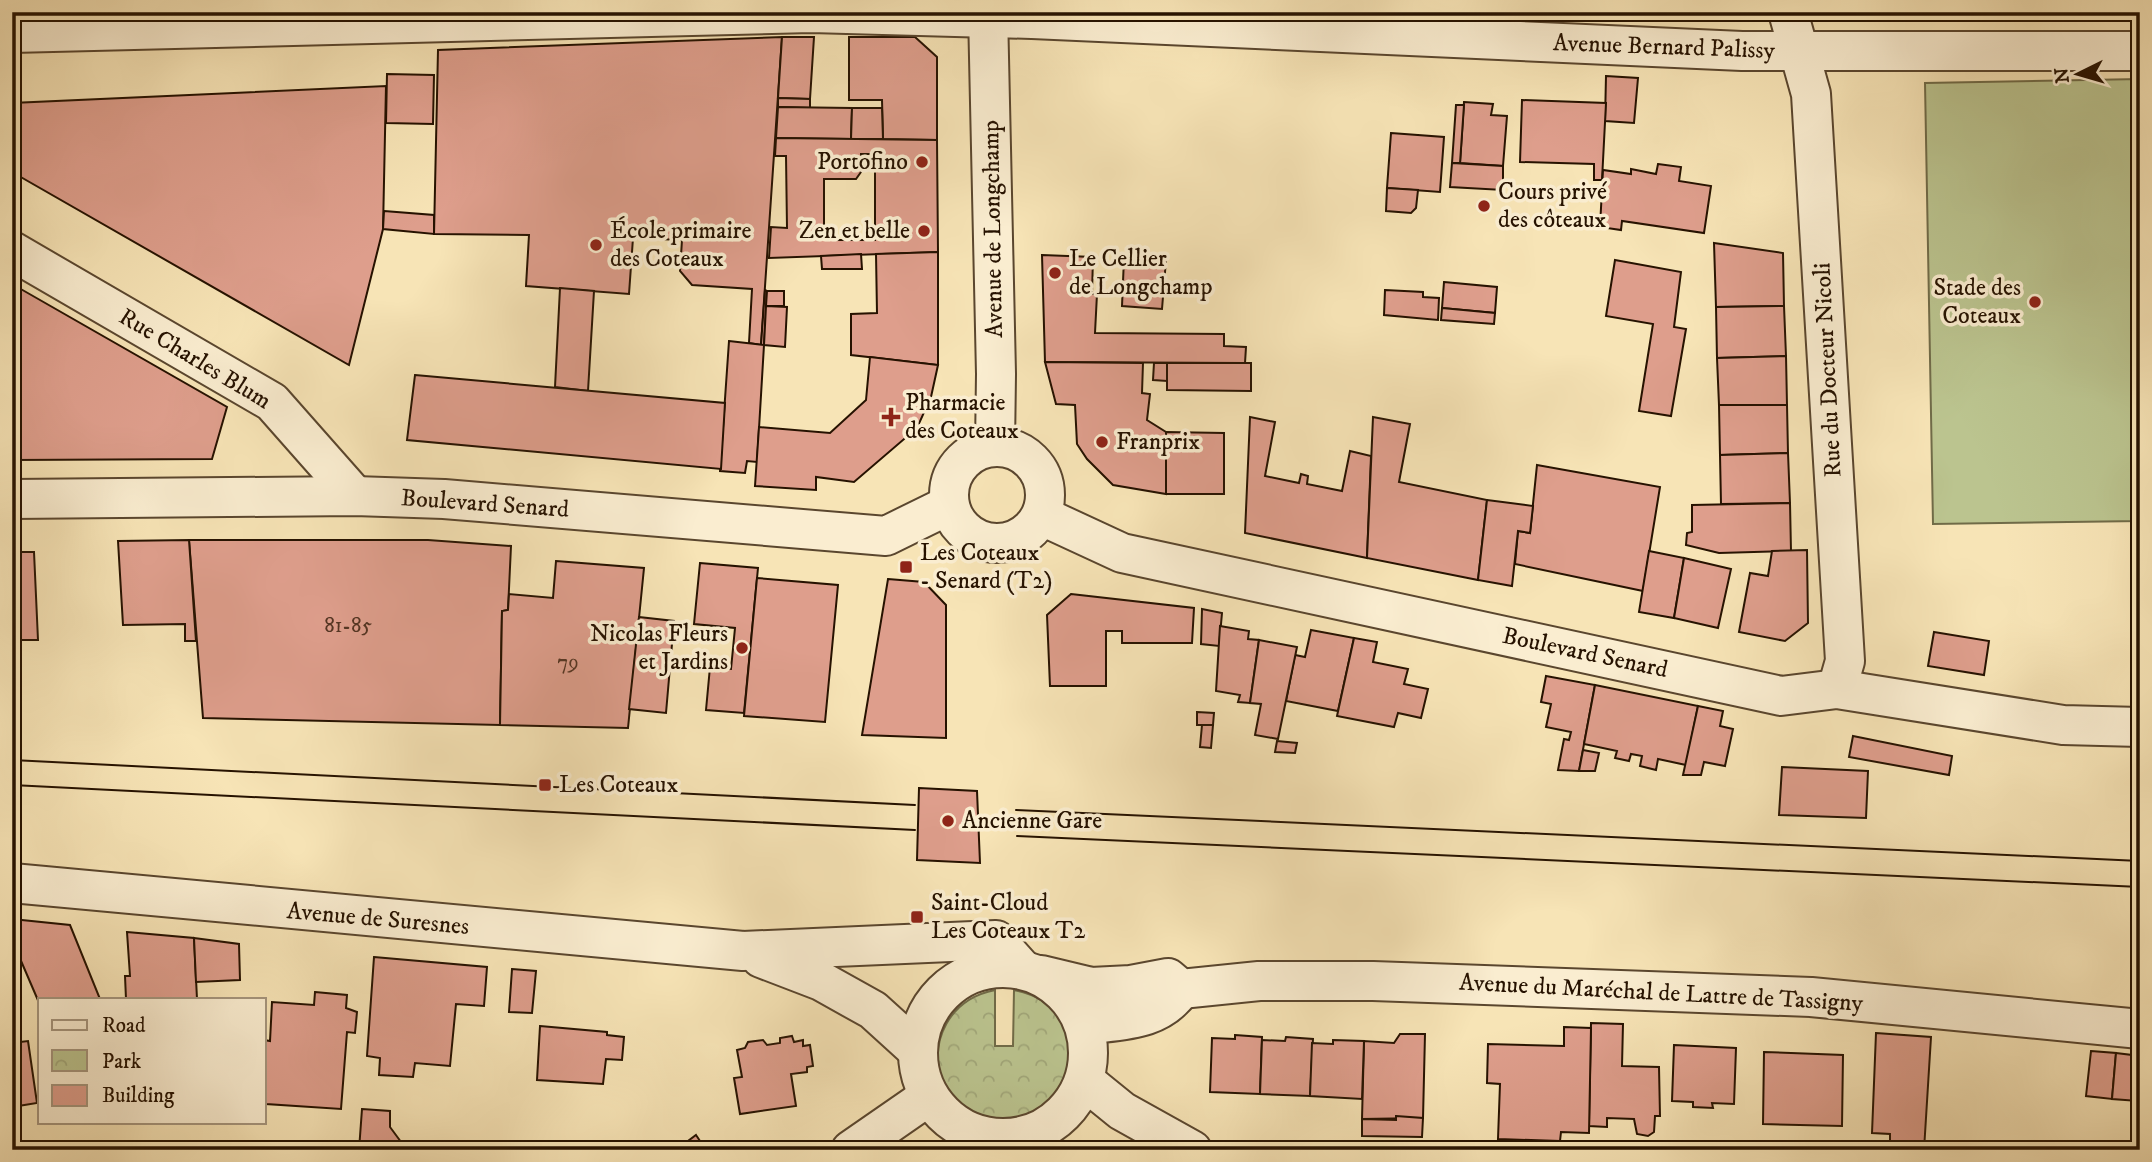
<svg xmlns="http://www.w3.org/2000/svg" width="2152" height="1162" font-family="'IM FELL DW Pica',serif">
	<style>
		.park { fill: url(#park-crowns); stroke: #706b48; stroke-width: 2 }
		.pitch { fill: #bbc48f; stroke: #706b48; stroke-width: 2 }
		.building { fill: #de9e8c; stroke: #261200; stroke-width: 2; fill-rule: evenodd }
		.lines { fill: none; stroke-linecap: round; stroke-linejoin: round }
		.minor-casing { stroke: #5a462e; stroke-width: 42 }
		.minor { stroke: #faedd0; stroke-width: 38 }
		.tram { stroke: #261200; stroke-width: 2 }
		.poi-dot { fill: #8f2418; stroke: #faedd0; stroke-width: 2.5 }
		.labels { text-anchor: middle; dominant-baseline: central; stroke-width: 7; stroke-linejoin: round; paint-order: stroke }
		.number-label { font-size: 21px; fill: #543523 }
		.street-label { font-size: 24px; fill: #261200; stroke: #faedd0 }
		.poi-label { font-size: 24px; fill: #261200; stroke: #faedd0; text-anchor: start }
	</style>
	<defs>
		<pattern id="park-crowns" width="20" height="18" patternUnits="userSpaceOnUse" patternTransform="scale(1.75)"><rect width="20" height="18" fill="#bbc48f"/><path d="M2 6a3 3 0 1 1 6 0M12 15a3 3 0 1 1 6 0" fill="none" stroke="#a1a77a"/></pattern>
	</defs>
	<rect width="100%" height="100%" fill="#f7e4b6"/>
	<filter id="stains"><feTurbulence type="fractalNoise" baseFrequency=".00286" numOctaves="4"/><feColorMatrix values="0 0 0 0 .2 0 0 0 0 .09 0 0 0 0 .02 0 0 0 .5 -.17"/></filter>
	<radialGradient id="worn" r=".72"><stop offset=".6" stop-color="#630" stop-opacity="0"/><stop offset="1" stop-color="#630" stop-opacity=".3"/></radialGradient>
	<!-- park -->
	<path class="park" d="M995,990V1046H1013L1014,990C1111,1009 1072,1147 981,1117C964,1112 948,1099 942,1083C928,1040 950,999 995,990Z"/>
	<!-- pitch -->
	<polygon class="pitch" points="2140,79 2140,521 1933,524 1925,83"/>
	<!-- building -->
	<g class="building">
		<polygon points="782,37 761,345 749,343 752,289 692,285 680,271 682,240 633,238 629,294 526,286 529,235 434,234 438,50"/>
		<polygon points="782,37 814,37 810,99 778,98"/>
		<polygon points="849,37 915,37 937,57 937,140 883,139 882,100 849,100"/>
		<polygon points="387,74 434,75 433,124 386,123"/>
		<polygon points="1606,76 1638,78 1634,123 1605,121"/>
		<polygon points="386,86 383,229 349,365 12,172 12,103"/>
		<polygon points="778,98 810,99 810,108 778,107"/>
		<polygon points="1522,100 1606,103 1602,180 1594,180 1594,164 1520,162"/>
		<polygon points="1464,102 1493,104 1491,115 1507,116 1503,166 1460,163"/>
		<polygon points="1456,105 1464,105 1460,163 1452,163"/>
		<polygon points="778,107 852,108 851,139 776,138"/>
		<polygon points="852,108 882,108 883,139 851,139"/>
		<polygon points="1391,133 1444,137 1440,192 1387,188"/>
		<path d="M776,138L937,140L938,252L769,258L771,227L787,228L786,156H775ZM861,154H875V240H824V179H856L861,172Z"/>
		<polygon points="1452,163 1503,166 1503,190 1450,187"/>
		<polygon points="1658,164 1681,167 1679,181 1711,186 1704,233 1622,221 1621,230 1600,227 1603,170 1631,174 1631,169 1656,174"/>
		<polygon points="1387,188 1418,190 1416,208 1411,213 1386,211"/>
		<polygon points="384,211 434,215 434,234 383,229"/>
		<polygon points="1714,243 1783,253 1784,306 1716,307"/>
		<polygon points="938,252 938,365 851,355 851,314 877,313 876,254"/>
		<polygon points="861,254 862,269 822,269 821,256"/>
		<polygon points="1042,255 1093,257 1092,294 1097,294 1095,333 1224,334 1224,346 1246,347 1245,363 1045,362"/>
		<polygon points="1124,258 1166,260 1162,309 1122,306"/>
		<polygon points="1615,260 1681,272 1674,327 1686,329 1671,416 1639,411 1653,324 1606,316"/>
		<polygon points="1444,282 1497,287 1495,313 1442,308"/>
		<polygon points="12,284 227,407 212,459 12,460"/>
		<polygon points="560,288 594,291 588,391 555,387"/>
		<polygon points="765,290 767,291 764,345 761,345"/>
		<polygon points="1385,290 1423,292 1423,297 1439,298 1438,320 1384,315"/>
		<polygon points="767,291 784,291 784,306 766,306"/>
		<polygon points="766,306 787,307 785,347 764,345"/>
		<polygon points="1784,306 1786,356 1717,358 1716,307"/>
		<polygon points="1442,308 1495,313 1494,324 1441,320"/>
		<polygon points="729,341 764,345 757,462 747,461 745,473 720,471"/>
		<polygon points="1786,356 1787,405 1719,405 1717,358"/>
		<polygon points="870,357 938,365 931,397 917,428 854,482 816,477 816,490 755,486 759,427 830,433 866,400"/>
		<polygon points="1045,362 1143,363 1142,393 1150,394 1147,420 1166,432 1166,494 1113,485 1087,459 1077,444 1075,405 1056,404"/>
		<polygon points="1154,363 1167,363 1167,381 1153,380"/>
		<polygon points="1167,363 1251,363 1251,391 1167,390"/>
		<polygon points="415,375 725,403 721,469 407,440"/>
		<polygon points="1719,405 1787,405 1788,453 1720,455"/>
		<polygon points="1250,417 1275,422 1265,476 1299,483 1301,474 1308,476 1307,484 1342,491 1350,451 1371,456 1367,558 1245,533"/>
		<polygon points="1373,417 1410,424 1399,482 1487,500 1478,580 1367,558"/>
		<polygon points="1166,432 1224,433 1224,494 1166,494"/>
		<polygon points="1788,453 1790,503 1721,504 1720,455"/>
		<polygon points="1537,465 1660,487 1643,591 1515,564 1518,531 1530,533"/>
		<polygon points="1487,500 1533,506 1530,533 1518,531 1512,586 1478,580"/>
		<polygon points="1790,503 1791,551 1719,553 1686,545 1687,533 1692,532 1692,505"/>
		<polygon points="189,540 428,540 511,546 508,610 502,611 500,725 203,718"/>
		<polygon points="189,540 196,641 185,641 185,624 123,625 118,541"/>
		<polygon points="1807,550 1808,623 1785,641 1739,632 1750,573 1768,576 1772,551"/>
		<polygon points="1649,551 1684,558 1674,618 1639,612"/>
		<polygon points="12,552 34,552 38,640 12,640"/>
		<polygon points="1684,558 1731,569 1718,628 1674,618"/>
		<polygon points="556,561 644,568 628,728 500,725 502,611 508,610 509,594 553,598"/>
		<polygon points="700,563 758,568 744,713 706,710 710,667 731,669 735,628 694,624"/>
		<polygon points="757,578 838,585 825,722 744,716"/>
		<polygon points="888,579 924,582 946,605 946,738 862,735"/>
		<polygon points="1071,594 1194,608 1192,643 1122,643 1122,631 1106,631 1106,686 1050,686 1047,615"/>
		<polygon points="1202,609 1222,613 1219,646 1201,644"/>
		<polygon points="639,617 674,621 666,713 629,709"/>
		<polygon points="1220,626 1249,631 1248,639 1259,640 1250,703 1238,702 1240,695 1216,691"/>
		<polygon points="1311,630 1354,638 1338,711 1286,701 1295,655 1305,657"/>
		<polygon points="1934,632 1989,641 1984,675 1928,666"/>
		<polygon points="1354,638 1377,642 1373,662 1408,669 1404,684 1428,689 1421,718 1398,713 1394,727 1337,716"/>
		<polygon points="1259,640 1297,647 1278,739 1255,735 1261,704 1250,703"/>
		<polygon points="1546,676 1595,685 1579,771 1558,770 1564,739 1569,740 1571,732 1546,727 1551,704 1541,702"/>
		<polygon points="1595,685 1698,706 1686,765 1658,759 1656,770 1640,766 1642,756 1631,754 1629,761 1615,758 1617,751 1584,744"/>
		<polygon points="1698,706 1723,711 1720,726 1733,729 1725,766 1704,762 1701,775 1683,775"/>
		<polygon points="1197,712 1214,713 1213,725 1197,725"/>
		<polygon points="1202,725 1213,725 1211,748 1200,747"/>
		<polygon points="1853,736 1952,756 1949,775 1849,757"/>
		<polygon points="1277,741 1297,743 1295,753 1275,752"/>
		<polygon points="1583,750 1599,753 1595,771 1579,771"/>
		<polygon points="1782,767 1868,771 1866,818 1779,815"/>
		<polygon points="919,788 977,791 980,863 917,860"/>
		<polygon points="12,919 70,925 100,999 40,999 40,1005 12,940"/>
		<polygon points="127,932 194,938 197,999 126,999 125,976 130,976"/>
		<polygon points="194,938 239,944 240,980 196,982"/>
		<polygon points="374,957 487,967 484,1006 456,1004 450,1066 415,1063 413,1077 379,1075 380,1058 367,1056"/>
		<polygon points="512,969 536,971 532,1013 509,1012"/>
		<polygon points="315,992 347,995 346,1008 357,1012 355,1033 347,1032 341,1109 266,1104 264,1040 270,1041 272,1002 314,1005"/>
		<polygon points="1591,1023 1623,1024 1622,1066 1659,1067 1660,1116 1655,1116 1654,1132 1648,1136 1637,1134 1634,1119 1607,1118 1607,1127 1589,1126"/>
		<polygon points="540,1026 607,1032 607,1035 624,1037 622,1060 606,1059 603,1084 537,1080"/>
		<polygon points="1564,1027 1591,1028 1589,1133 1561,1132 1560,1141 1498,1139 1500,1084 1487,1083 1488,1044 1564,1046"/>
		<polygon points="1876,1033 1931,1037 1924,1150 1890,1150 1890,1134 1872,1133"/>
		<polygon points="1400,1034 1425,1034 1423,1118 1362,1119 1364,1041 1394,1043"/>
		<polygon points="1235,1035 1262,1037 1260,1094 1210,1092 1212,1038 1235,1039"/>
		<polygon points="792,1036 794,1042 803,1040 803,1046 810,1045 813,1066 807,1067 807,1072 791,1074 796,1106 740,1114 734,1078 742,1077 737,1050 745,1048 748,1042 763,1040 767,1045 780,1043 780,1038"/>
		<polygon points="1286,1037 1313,1039 1310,1096 1260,1094 1262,1040 1285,1041"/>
		<polygon points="1333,1040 1364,1041 1362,1099 1310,1096 1312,1043 1333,1044"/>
		<polygon points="28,1041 37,1103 12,1107 12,1043"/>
		<polygon points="1674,1045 1736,1048 1734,1104 1712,1103 1713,1108 1693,1107 1693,1102 1672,1101"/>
		<polygon points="2091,1051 2116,1053 2112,1099 2086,1096"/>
		<polygon points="1764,1052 1843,1055 1842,1126 1763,1124"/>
		<polygon points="2116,1053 2140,1056 2138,1101 2112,1099"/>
		<polygon points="362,1109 390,1111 390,1127 404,1146 399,1150 359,1150"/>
		<polygon points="1396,1116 1423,1118 1422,1137 1362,1136 1362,1119 1396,1120"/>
		<polygon points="696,1135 706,1150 676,1150"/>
	</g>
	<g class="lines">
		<defs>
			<g id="minor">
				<polyline points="988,12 996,374 995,447"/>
				<polyline points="1788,12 1811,94 1845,661 1837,689"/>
				<polyline points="12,33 811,13 1032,19 1742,51 2140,51"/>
				<polyline points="12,251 272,402 355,496"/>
				<circle cx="997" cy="495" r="48"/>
				<polyline points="12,499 355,496 444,499 886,536 949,505"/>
				<polyline points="1042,516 1122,553 1781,696 1837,689 2063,725 2140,727"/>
				<polyline points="12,883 743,951 996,940 1022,969"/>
				<polyline points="761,958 821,981 873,1010 917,1050"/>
				<circle cx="1003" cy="1053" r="85"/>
				<polyline points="1041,975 1091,987 1131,985 1168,978 1181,989 1259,981 1373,981 1811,997 2140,1029"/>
				<path d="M1085,1025C1121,1020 1159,1022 1181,989"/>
				<polyline points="1085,1081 1122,1111 1192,1150"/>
				<polyline points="851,1150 929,1096"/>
			</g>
		</defs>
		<!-- minor casing -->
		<use href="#minor" class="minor-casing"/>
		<!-- minor -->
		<use href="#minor" class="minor"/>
		<!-- tram -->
		<g class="tram">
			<polyline points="12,760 915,805"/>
			<polyline points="12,785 915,830"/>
			<polyline points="1016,810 2140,861"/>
			<polyline points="1017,836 2140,887"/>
		</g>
	</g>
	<!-- markers -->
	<g class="poi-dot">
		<circle cx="922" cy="162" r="7"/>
		<circle cx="1484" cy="206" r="7"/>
		<circle cx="924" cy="231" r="7"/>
		<circle cx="596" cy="245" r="7"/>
		<circle cx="1055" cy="273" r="7"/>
		<circle cx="2035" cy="302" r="7"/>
		<path d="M887.5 406.5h7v7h7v7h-7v7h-7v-7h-7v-7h7z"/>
		<circle cx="1102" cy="442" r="7"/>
		<rect x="899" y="560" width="14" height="14" rx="3.5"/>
		<circle cx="742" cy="648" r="7"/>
		<rect x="538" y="778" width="14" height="14" rx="3.5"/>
		<circle cx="948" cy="821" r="7"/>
		<rect x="910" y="910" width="14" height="14" rx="3.5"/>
	</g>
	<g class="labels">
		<!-- number labels -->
		<g class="number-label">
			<text x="348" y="626">81-85</text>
			<text x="568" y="663">79</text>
		</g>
		<!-- street labels -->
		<g class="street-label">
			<text transform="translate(1664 47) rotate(2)">Avenue Bernard Palissy</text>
			<text transform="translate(993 229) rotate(-91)">Avenue de Longchamp</text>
			<text transform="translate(195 359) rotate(31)">Rue Charles Blum</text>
			<text transform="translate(1828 370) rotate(-93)">Rue du Docteur Nicoli</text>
			<text transform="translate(485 504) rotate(4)">Boulevard Senard</text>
			<text transform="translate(1585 653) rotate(12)">Boulevard Senard</text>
			<text transform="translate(378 919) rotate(5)">Avenue de Suresnes</text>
			<text transform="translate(1661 993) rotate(3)">Avenue du Maréchal de Lattre de Tassigny</text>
		</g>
		<!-- poi labels -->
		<g class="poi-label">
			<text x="908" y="162" text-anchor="end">Portofino</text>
			<text x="1498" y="192">Cours privé<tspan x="1498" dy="28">des côteaux</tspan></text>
			<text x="610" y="231">École primaire<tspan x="610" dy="28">des Coteaux</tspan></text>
			<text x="910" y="231" text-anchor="end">Zen et belle</text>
			<text x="1069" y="259">Le Cellier<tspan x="1069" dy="28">de Longchamp</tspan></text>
			<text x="2021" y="288" text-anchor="end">Stade des<tspan x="2021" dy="28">Coteaux</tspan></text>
			<text x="905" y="403">Pharmacie<tspan x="905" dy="28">des Coteaux</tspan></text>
			<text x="1116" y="442">Franprix</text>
			<text x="920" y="553">Les Coteaux<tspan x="920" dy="28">- Senard (T2)</tspan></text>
			<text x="728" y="634" text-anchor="end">Nicolas Fleurs<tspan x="728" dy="28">et Jardins</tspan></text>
			<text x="559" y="785">Les Coteaux</text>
			<text x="962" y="821">Ancienne Gare</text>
			<text x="931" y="903">Saint-Cloud<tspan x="931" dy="28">Les Coteaux T2</tspan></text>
		</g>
	</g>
	<!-- margin -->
	<rect width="2152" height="1162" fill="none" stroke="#f7e4b6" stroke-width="42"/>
	<rect x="14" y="14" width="2124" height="1134" fill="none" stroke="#261200" stroke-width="3.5"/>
	<rect x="21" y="21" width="2110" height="1120" fill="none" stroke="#261200" stroke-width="2"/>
	<!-- legend -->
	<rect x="38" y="998" width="228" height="126" fill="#faedd0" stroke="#a5957d" stroke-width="2"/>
	<rect x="52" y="1020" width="35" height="10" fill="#faedd0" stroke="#a5957d" stroke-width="2"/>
	<text x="102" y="1032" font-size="21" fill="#261200">Road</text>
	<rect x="52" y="1050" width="35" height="21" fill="url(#park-crowns)" stroke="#a5957d" stroke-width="2"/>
	<text x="102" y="1068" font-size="21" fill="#261200">Park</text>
	<rect x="52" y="1085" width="35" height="21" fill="#de9e8c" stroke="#a5957d" stroke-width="2"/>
	<text x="102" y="1102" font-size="21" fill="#261200">Building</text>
	<!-- north arrow -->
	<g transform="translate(2078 74) rotate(265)" stroke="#faedd0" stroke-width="5" paint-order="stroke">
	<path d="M0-5L12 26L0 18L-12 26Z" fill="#261200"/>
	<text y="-10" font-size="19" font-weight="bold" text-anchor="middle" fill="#261200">N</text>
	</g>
	<rect width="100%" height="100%" filter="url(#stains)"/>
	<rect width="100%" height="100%" fill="url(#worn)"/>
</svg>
